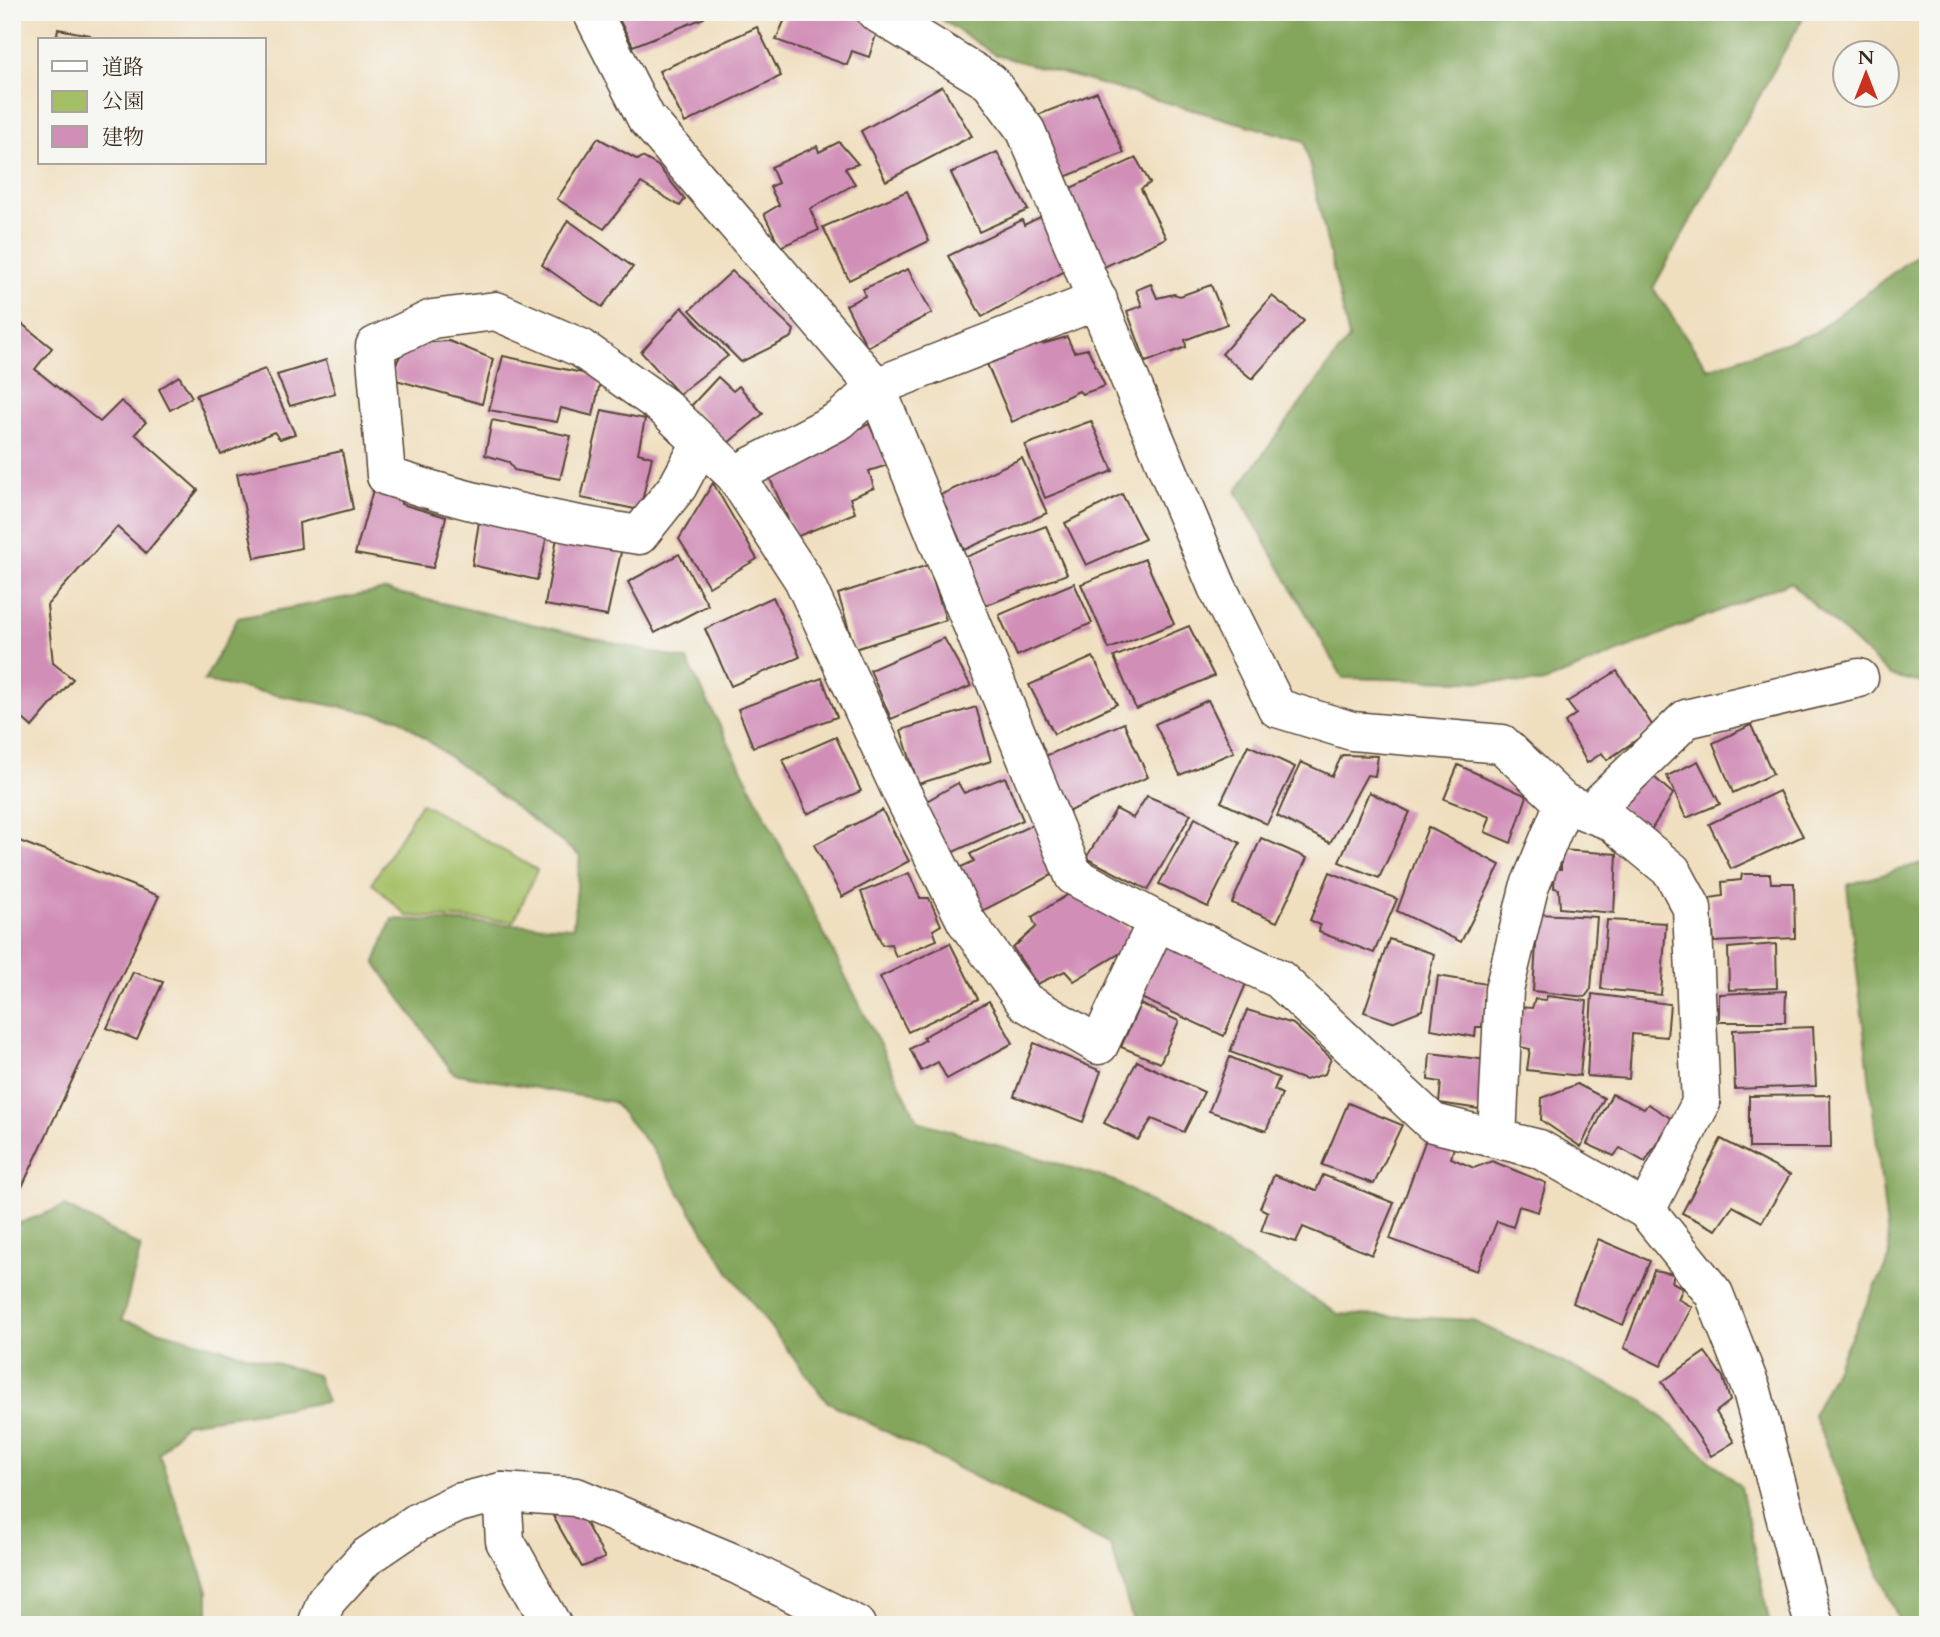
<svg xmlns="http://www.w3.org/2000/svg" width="1940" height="1637" font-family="Cardo,'Noto Serif JP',serif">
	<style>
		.green { fill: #a4c066; stroke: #707542; stroke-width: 2 }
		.forest { fill: #83a65b; stroke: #5f683c; stroke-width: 2 }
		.building { fill: #d18fb8 }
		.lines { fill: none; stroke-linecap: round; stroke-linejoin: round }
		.minor-casing { stroke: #564536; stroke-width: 41 }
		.minor { stroke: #fff; stroke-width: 38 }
	</style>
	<rect width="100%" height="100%" fill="#f6f6f2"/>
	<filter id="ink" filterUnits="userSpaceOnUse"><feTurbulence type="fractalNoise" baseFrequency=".0143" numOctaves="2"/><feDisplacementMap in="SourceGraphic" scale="14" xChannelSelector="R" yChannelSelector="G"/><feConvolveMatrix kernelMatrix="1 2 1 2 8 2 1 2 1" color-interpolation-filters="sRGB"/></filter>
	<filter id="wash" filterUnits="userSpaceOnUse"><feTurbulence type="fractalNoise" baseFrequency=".00686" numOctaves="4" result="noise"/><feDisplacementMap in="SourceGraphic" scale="28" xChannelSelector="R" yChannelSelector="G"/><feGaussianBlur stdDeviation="1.57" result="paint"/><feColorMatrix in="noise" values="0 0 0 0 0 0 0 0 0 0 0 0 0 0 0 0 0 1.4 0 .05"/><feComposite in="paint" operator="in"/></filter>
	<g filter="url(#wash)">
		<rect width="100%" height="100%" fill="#f0dfbf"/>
		<!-- green -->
		<polygon class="green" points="421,803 537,870 514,921 407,916 372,883"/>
		<!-- forest -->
		<g class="forest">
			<polygon points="930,12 1806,12 1653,288 1708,369 1814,333 1928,246 1928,684 1891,676 1790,582 1542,683 1343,678 1236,491 1349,338 1304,141 996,55"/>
			<polygon points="385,590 687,660 918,1121 1115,1181 1339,1314 1471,1320 1641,1399 1741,1487 1770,1625 1134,1625 1111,1546 826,1401 729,1272 653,1150 613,1102 453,1073 375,962 392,919 573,927 580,856 398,718 204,681 238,618"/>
			<polygon points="1928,861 1928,1625 1901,1625 1813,1414 1890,1257 1847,885"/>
			<polygon points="65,1206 141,1247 122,1320 317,1375 327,1402 185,1423 159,1454 208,1591 208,1618 202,1625 12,1625 12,1226"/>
		</g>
		<g id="blocks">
			<!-- building -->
			<g class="building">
				<polygon points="615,12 701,12 704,18 633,46"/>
				<polygon points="788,12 856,12 880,22 869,57 852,51 847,65 776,40"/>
				<polygon points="757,27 781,76 685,123 659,71"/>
				<polygon points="58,29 90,35 88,40 56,40"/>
				<polygon points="942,86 972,136 886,181 861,131"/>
				<polygon points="1097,92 1124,153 1060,179 1035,116"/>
				<polygon points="598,138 638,160 642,157 658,166 685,199 680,206 641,183 604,229 557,199"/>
				<polygon points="839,142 858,164 845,168 855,184 810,209 819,230 780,247 764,214 779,205 770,187 778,183 771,167 817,146 819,152"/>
				<polygon points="997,152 1028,210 979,232 951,173"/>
				<polygon points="1136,158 1150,183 1141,189 1166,238 1104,267 1064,191"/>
				<polygon points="907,191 929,241 849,280 823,227"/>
				<polygon points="1044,215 1070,268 982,317 948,256 1022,220 1024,225"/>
				<polygon points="568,220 633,267 602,307 542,265"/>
				<polygon points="908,269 932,313 867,347 846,305 865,296 863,289"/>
				<polygon points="732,271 794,330 792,337 741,362 690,310"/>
				<polygon points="1151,284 1157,298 1174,294 1180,296 1211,285 1227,324 1185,340 1186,347 1146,362 1127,311 1142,306 1136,290"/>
				<polygon points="1272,296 1304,321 1252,379 1222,354"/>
				<polygon points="682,307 728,356 679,394 641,352"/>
				<polygon points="12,316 52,348 35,369 100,422 121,401 146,422 135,434 198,490 146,553 117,527 47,605 53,663 73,679 32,727 12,709"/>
				<polygon points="1035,333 1042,344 1067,337 1074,352 1088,349 1105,386 1082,394 1079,391 1012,422 984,357"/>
				<polygon points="449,341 493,359 482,404 396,380 394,368 400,356 421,343"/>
				<polygon points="503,356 601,377 593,416 561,408 557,422 489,410"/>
				<polygon points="326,360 335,393 290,406 277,375"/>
				<polygon points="265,369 295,434 280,439 274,432 221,455 196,395"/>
				<polygon points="179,376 192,397 170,410 159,389"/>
				<polygon points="718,377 733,391 739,386 763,414 728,443 691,406"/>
				<polygon points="602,410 645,419 638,453 652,457 640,510 581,498"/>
				<polygon points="492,420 571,436 560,479 514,470 509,462 485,455"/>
				<polygon points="1091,421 1113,471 1045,498 1025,445"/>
				<polygon points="869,424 888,465 869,471 874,488 850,498 855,513 796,537 767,472"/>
				<polygon points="342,451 353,509 299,523 301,548 255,558 237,474"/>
				<polygon points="1022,458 1047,513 964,550 940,495"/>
				<polygon points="713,483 757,559 709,587 679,539"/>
				<polygon points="373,490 401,495 401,504 446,517 433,568 355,554"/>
				<polygon points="1122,494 1145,539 1086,565 1065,523"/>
				<polygon points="480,516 548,531 537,580 472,565"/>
				<polygon points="1046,526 1067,574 982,607 963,558"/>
				<polygon points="558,532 623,543 607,616 545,605"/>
				<polygon points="679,554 708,605 655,633 628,582"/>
				<polygon points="1145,559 1174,624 1109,649 1081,584"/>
				<polygon points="928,565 946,620 855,649 838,594"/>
				<polygon points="1074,583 1092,623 1017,656 999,615"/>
				<polygon points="773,597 800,657 731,686 705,629"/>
				<polygon points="1189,626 1214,676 1136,709 1114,657"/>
				<polygon points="944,638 971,686 891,719 870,670"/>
				<polygon points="1093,657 1117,704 1054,734 1029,685"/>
				<polygon points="1617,671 1654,728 1607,760 1602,753 1587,763 1565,722 1576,714 1567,702"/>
				<polygon points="822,678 837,717 753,747 738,709"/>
				<polygon points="1208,700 1234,752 1180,775 1155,724"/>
				<polygon points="976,707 991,761 918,784 901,730"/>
				<polygon points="1124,723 1148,777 1067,812 1045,756"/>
				<polygon points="1751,725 1773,774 1733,793 1713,743"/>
				<polygon points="836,737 861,791 807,814 783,760"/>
				<polygon points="1248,745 1295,767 1267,824 1221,802"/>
				<polygon points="1342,755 1378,756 1375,776 1367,775 1330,843 1277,816 1301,762 1332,776"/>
				<polygon points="1698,761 1720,804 1686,818 1667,776"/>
				<polygon points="1458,765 1527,796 1511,843 1485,832 1490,817 1444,799"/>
				<polygon points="1644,768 1673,794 1651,830 1617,805"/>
				<polygon points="1005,777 1023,820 949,854 925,802 958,783 964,793"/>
				<polygon points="1779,791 1803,836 1731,869 1709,824"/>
				<polygon points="1369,792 1410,812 1379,878 1339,862"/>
				<polygon points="1147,796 1191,814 1148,890 1086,858 1116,809 1133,818"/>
				<polygon points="882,810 909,861 842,897 814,845"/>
				<polygon points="1195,818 1240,843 1208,907 1159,884"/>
				<polygon points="1034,824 1056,873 982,911 957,869 974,861 970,854"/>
				<polygon points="1428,827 1500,865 1461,942 1397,911"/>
				<polygon points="12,838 159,896 21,1189 12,1185"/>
				<polygon points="1261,838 1307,858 1277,922 1232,903"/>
				<polygon points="1561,850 1617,854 1614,913 1560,908 1559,889 1554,888 1555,869 1561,869"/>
				<polygon points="1330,872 1397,899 1374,953 1319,932 1320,925 1310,920"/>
				<polygon points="909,873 920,898 929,898 941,925 933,930 937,940 896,957 891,944 882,945 861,892"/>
				<polygon points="1742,874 1770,874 1771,883 1794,883 1795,938 1714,942 1710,898 1723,896 1722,882 1741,880"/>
				<polygon points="1074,891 1132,930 1122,952 1074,981 1065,971 1037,984 1013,948 1036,927 1032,917"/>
				<polygon points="1538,914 1597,917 1591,989 1585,997 1533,991"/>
				<polygon points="1607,920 1666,923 1661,995 1601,989"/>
				<polygon points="1389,939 1434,954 1422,1010 1392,1022 1364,1012"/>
				<polygon points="950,943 978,999 908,1032 880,977"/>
				<polygon points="1164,943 1248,979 1224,1036 1141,998"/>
				<polygon points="1776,944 1777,988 1729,990 1728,948"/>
				<polygon points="133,972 163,982 137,1040 107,1028"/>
				<polygon points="1438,976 1487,984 1482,1027 1476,1027 1475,1037 1431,1029"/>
				<polygon points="1786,991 1785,1022 1719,1022 1719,994"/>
				<polygon points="1592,994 1670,1004 1667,1037 1632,1034 1629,1079 1587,1076"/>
				<polygon points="1547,996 1587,1001 1580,1076 1527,1070 1530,1049 1511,1045 1519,1007 1532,1008 1535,999 1546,1000"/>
				<polygon points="989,1001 1013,1043 947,1079 938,1062 921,1071 910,1049 925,1040 923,1037"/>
				<polygon points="1140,1004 1179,1021 1160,1063 1121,1047"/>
				<polygon points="1247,1010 1293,1024 1331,1058 1325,1074 1305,1080 1230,1052"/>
				<polygon points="1813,1027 1816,1086 1735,1089 1733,1030"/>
				<polygon points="1034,1043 1101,1071 1083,1122 1014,1096"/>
				<polygon points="1430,1053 1487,1060 1486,1110 1439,1103 1441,1082 1428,1080"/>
				<polygon points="1230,1057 1279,1078 1274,1090 1282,1094 1266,1131 1209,1111"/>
				<polygon points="1137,1061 1204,1092 1184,1132 1152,1119 1138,1140 1104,1123"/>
				<polygon points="1577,1084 1604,1098 1581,1147 1541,1120 1542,1098"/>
				<polygon points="1612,1094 1644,1109 1648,1104 1672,1119 1645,1162 1620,1148 1614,1156 1587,1144"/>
				<polygon points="1830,1095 1831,1148 1749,1148 1749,1096"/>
				<polygon points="1348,1103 1402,1125 1374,1184 1322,1165"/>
				<polygon points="1427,1136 1454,1147 1451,1158 1474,1168 1492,1161 1546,1183 1538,1212 1519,1206 1513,1227 1497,1221 1477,1271 1390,1239"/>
				<polygon points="1721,1139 1790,1175 1762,1222 1733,1206 1716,1230 1682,1213"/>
				<polygon points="1274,1175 1316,1191 1323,1175 1394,1203 1372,1255 1303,1227 1296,1242 1261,1231 1268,1212 1260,1208"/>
				<polygon points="1598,1239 1650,1261 1623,1325 1573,1303"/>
				<polygon points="1654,1270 1674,1274 1672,1282 1683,1288 1678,1299 1692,1307 1661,1366 1624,1348"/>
				<polygon points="1705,1352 1723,1377 1730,1401 1716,1412 1734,1442 1711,1456 1662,1382"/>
				<polygon points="567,1514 581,1515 605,1558 582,1567 553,1516"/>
			</g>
		</g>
	</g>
	<g filter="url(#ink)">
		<use href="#blocks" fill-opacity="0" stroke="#564536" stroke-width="2"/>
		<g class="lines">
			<defs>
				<g id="minor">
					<polyline points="592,12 646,118 876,387 1074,876 1157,921 1279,979 1433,1123 1539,1149 1646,1210 1714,1294 1752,1391 1814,1625"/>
					<polyline points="876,12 990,82 1026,131 1217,587 1277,708 1352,731 1502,744 1564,803 1611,821 1672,871 1692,908 1701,1103 1646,1210"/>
					<path d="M701,443L678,486L639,535C552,522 469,503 386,476L375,346L432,319L496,311L581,348L663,406L735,475L803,579L901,791L966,921L1025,1002L1099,1045L1157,921"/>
					<polyline points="735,475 840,420 876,387 1098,300"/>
					<polyline points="1590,813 1686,719 1859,678"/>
					<polyline points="1497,1138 1504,990 1529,888 1564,803"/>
					<polyline points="502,1492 505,1541 552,1625"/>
					<polyline points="317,1625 326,1601 365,1558 418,1522 458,1503 502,1492 576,1497 738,1565 856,1625"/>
				</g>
			</defs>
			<!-- minor casing -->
			<use href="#minor" class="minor-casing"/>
			<!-- minor -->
			<use href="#minor" class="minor"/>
		</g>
	</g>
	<!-- margin -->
	<rect width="1940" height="1637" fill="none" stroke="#f6f6f2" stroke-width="42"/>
	<!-- legend -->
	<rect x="38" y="38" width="228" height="126" fill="#f6f6f2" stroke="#aba49d" stroke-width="2"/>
	<rect x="52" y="61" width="35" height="10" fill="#ffffff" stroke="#aba49d" stroke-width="2"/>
	<text x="102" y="74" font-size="21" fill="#3b2a1e">道路</text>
	<rect x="52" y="91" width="35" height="21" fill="#a4c066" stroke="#aba49d" stroke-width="2"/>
	<text x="102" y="108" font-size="21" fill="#3b2a1e">公園</text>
	<rect x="52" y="126" width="35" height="21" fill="#d18fb8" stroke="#aba49d" stroke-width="2"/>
	<text x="102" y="144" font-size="21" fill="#3b2a1e">建物</text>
	<!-- north arrow -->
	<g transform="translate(1866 74)"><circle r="33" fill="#f6f6f2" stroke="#aba49d" stroke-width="2"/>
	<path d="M0-5L12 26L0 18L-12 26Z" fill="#c8321e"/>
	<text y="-10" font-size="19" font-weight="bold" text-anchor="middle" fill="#3b2a1e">N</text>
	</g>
</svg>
